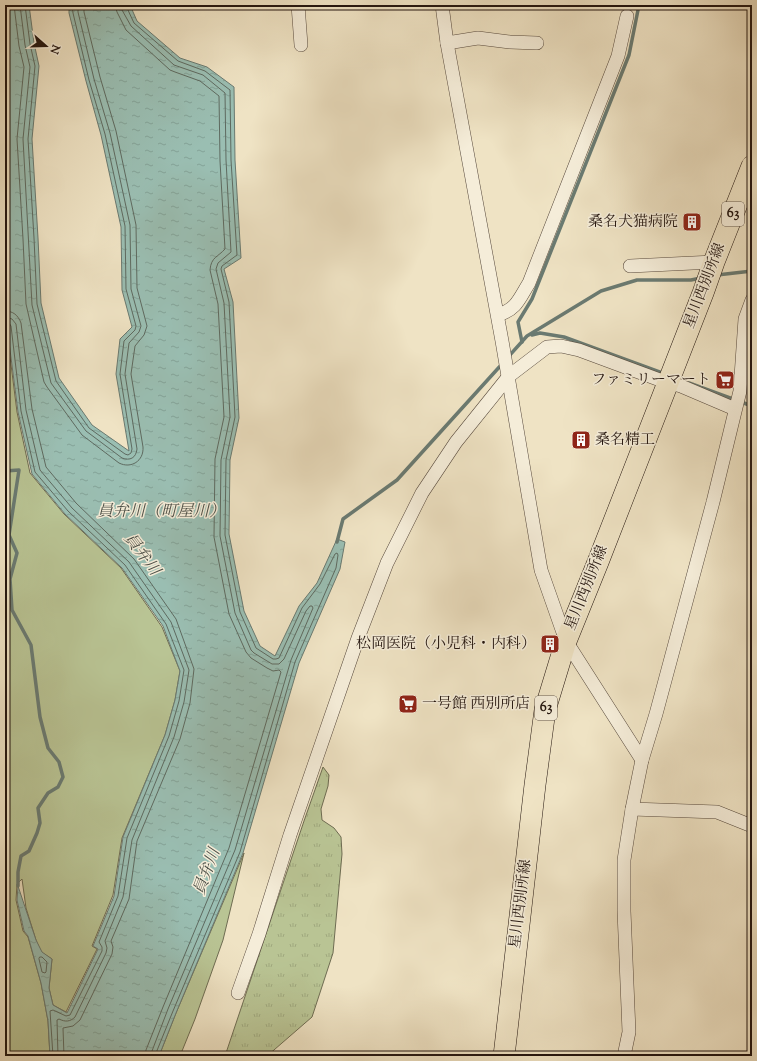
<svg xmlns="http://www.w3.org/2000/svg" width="757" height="1061" font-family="'Sorts Mill Goudy','Noto Serif JP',serif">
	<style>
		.grass { fill: #b9c494; stroke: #6e6c52 }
		.park { fill: url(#park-tufts); stroke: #6e6c52 }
		.water { fill: url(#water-ripples); stroke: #6a7a71 }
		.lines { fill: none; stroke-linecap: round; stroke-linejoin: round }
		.shore { stroke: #5e6a60; stroke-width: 1 }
		.stream { stroke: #6a7a71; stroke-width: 3.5 }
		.street-casing { stroke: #56483c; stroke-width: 14 }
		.primary-casing { stroke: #23150f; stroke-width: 22 }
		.street { stroke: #f5edd9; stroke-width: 13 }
		.primary { stroke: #efe3c4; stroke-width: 21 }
		.labels { text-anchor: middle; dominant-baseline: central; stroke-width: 3; stroke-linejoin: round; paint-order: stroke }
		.shield { fill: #f5edd9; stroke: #62564c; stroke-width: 1 }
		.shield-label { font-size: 14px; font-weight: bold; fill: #23150f }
		.poi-label { font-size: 15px; fill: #23150f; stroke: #f5edd9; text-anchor: end }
		.street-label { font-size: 15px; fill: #23150f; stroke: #f5edd9 }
		.water-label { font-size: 16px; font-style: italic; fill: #4d5048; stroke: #f5edd9 }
	</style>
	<defs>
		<pattern id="park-tufts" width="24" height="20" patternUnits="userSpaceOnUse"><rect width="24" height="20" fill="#b9c494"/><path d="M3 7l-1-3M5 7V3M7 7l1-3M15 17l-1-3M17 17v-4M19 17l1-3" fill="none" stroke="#9fa87e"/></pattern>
		<pattern id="water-ripples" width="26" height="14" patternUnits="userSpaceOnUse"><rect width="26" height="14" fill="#9abeb2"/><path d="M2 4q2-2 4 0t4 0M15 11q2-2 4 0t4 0" fill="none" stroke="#84a298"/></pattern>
	</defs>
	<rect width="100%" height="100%" fill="#efe3c4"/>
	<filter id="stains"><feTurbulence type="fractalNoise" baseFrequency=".005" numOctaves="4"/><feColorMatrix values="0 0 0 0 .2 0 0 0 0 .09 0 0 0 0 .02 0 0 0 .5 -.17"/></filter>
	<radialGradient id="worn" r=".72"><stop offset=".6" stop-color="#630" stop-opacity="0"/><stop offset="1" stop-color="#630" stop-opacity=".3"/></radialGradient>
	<!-- grass -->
	<g class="grass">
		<polygon points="5,317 17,412 30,473 64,514 121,568 162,627 180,671 175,700 165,735 122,838 113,895 92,946 97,949 66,1012 53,1005 49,988 52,959 41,952 36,940 26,908 22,879 17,884 16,900 23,931 28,937 41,983 48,1021 50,1056 5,1056"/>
		<polygon points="244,853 223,940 195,1019 180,1056 159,1056 176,1013"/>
	</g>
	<!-- park -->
	<polygon class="park" points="323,767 329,775 328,786 321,809 322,820 334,828 341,837 342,854 333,953 312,1017 267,1056 225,1056 304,821"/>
	<!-- water -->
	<polygon class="water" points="5,5 29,5 34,43 39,66 32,139 38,238 41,303 59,378 92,425 129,451 116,374 120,339 132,327 122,290 121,227 101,135 86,81 69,13 69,5 130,5 137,21 180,58 207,67 234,87 235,160 241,258 224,269 233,302 239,418 230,460 229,534 244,611 260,646 275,656 299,606 317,583 337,539 345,542 340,569 299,663 243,853 176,1013 159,1056 50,1056 48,1021 41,983 28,936 24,931 17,900 18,886 36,940 42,952 52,959 49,988 53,1005 67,1013 98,949 93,946 114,896 123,837 165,735 175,700 180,671 163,626 122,568 65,514 32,474 18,412 5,311"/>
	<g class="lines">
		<!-- shore -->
		<g class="shore">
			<path d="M14,5L19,46L24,67L17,139L23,239L26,304L44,382L47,387L82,435L119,463C131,469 144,461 143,447L131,374L135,346L144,335L147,326L137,288L136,225L116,131L100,77L84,12V5"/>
			<path d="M20,5L25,45L30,67L23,139L32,305L51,383L86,431L122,458C130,461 136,458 137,449L125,374L129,343L139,332L141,326L131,289L130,225L110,133L94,79L78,12V5"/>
			<polyline points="25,5 30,44 35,66 28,139 34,238 37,304 56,381 89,428 125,454 128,455 131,453 132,449 120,374 124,341 135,330 136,326 126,289 125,226 105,134 89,80 73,13 72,5"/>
			<path d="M115,5L117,12L126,30L170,70L175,72L200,81L219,96L220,161L225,249C218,257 211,257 210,270L218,304L224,417L215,459L214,537L229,614L246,652L251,658L267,668L273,671L279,670L281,672L229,848L163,1007L146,1050L145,1056"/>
			<polyline points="121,5 122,10 131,26 174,65 203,75 225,93 226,160 231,252 218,263 216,269 224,303 230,417 221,460 220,536 235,613 251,650 254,653 272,664 279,664 284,659 306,611 310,606 312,606 313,608 291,660 235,850 168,1009 152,1051 151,1056"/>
			<polyline points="126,5 127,8 134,23 178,61 205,71 230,90 231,160 237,255 222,266 221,269 229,302 235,417 226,460 225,535 240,612 256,648 273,659 276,659 279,658 302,608 320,584 335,554 337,553 338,555 336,568 295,662 240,852 173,1011 156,1053 156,1056"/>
			<path d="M5,311C13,311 18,315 21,323L32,409L46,467L76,503L134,559L176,619L194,669L190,703L180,739L137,841L129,899L111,941L113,947L112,954L80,1020L73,1026L63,1028L64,1056"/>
			<path d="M5,317L12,319L16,324L26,410L40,470L72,508L129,562L171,622L189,670L184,702L174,737L132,840L123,897L105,941L107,948L106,953L75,1017C70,1022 65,1022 59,1019L57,1020L58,1056"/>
			<polyline points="5,322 9,323 11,326 21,411 35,472 68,511 125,565 166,624 184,670 179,701 169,736 127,838 118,896 99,942 102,947 102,951 70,1015 66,1016 53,1010 50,1011 53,1056"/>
			<polygon points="40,957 42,957 47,962 46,972 45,973 42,972 39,959"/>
		</g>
		<!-- stream -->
		<g class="stream">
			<polyline points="717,275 752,271"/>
			<polyline points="532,335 540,333 564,337 665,374"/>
			<polyline points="522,342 518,322 532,299 629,55 639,5"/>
			<polyline points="508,357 527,336 601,291 637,280 691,280 701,278"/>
			<polyline points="689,383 752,406"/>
			<polyline points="5,471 19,470 9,535 17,553 10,579 12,610 31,645 40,717 48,748 59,762 63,777 58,787 48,793 38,808 40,823 37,833 29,851 21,856 18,872 18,886"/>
			<polyline points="337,542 343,519 397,480 502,364"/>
		</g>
		<defs>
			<g id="street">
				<polyline points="298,5 301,45"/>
				<polyline points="442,5 447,43 502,341 541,570 566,641 642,760"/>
				<polyline points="447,43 478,38 510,42 537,43"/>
				<polyline points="630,266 714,262"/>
				<path d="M498,315C517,309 519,299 529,283L618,56L627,16"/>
				<polyline points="632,809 717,812 752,826"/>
				<polyline points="238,993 259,934 290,835 358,638 387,563 422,493 456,442 509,376 547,347 561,346 579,350 668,383 681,386 735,409"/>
				<polyline points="624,1056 629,1032 624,911 624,860 632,809 642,760 656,714 713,502 740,391 745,319 752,300"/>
			</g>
			<polyline id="primary" points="504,1056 535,785 545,710 566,641 598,562 703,293 714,262 752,166"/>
		</defs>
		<!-- street casing -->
		<use href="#street" class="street-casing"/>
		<!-- primary casing -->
		<use href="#primary" class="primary-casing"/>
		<!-- street -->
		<use href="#street" class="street"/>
		<!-- primary -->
		<use href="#primary" class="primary"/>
	</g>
	<!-- icons -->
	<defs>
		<symbol id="building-square" viewBox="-11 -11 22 22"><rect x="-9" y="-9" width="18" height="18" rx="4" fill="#8f2418" stroke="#f5edd9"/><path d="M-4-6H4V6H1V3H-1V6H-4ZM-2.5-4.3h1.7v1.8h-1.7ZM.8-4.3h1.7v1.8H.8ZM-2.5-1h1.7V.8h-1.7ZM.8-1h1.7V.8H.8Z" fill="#fff"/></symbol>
		<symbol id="supermarket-square" viewBox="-11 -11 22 22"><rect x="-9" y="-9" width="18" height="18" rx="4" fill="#8f2418" stroke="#f5edd9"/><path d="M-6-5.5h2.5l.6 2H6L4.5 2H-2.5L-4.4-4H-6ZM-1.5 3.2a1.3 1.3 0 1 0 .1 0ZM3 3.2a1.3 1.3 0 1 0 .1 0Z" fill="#fff"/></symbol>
	</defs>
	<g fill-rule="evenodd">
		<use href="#building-square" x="681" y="211" width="22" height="22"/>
		<use href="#supermarket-square" x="714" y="369" width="22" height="22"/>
		<use href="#building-square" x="570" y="429" width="22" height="22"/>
		<use href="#building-square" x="539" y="633" width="22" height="22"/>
		<use href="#supermarket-square" x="397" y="693" width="22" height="22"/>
	</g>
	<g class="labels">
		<!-- shield labels -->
		<g class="shield">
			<rect x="722" y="202" width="22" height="24" rx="3"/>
			<rect x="535" y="696" width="22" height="24" rx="3"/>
		</g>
		<g class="shield-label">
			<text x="733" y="214">63</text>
			<text x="546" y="708">63</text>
		</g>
		<!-- poi labels -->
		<g class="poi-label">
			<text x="678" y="222">桑名犬猫病院</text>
			<text x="711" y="380">ファミリーマート</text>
			<text x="595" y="440" text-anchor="start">桑名精工</text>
			<text x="536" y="644">松岡医院（小児科・内科）</text>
			<text x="422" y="704" text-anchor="start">一号館 西別所店</text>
		</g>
		<!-- street labels -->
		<g class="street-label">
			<text transform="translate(705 286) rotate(-69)">星川西別所線</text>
			<text transform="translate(587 588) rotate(-68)">星川西別所線</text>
			<text transform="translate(521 904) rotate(-83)">星川西別所線</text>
		</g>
		<!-- water labels -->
		<g class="water-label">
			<text x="161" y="512">員弁川（町屋川）</text>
			<text transform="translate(141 555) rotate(53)">員弁川</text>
			<text transform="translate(208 872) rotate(-70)">員弁川</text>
		</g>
	</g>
	<!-- margin -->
	<rect width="757" height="1061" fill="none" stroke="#efe3c4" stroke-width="20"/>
	<rect x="6" y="6" width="745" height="1049" fill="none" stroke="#23150f" stroke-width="2"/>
	<rect x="10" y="10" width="737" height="1041" fill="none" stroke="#23150f"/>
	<!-- north arrow -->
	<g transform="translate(46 46) rotate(110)" stroke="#f5edd9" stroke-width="3" paint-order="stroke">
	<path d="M0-3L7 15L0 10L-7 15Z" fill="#23150f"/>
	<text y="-6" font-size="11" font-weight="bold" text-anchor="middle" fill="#23150f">N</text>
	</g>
	<rect width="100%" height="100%" filter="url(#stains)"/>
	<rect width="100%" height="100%" fill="url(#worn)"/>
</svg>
